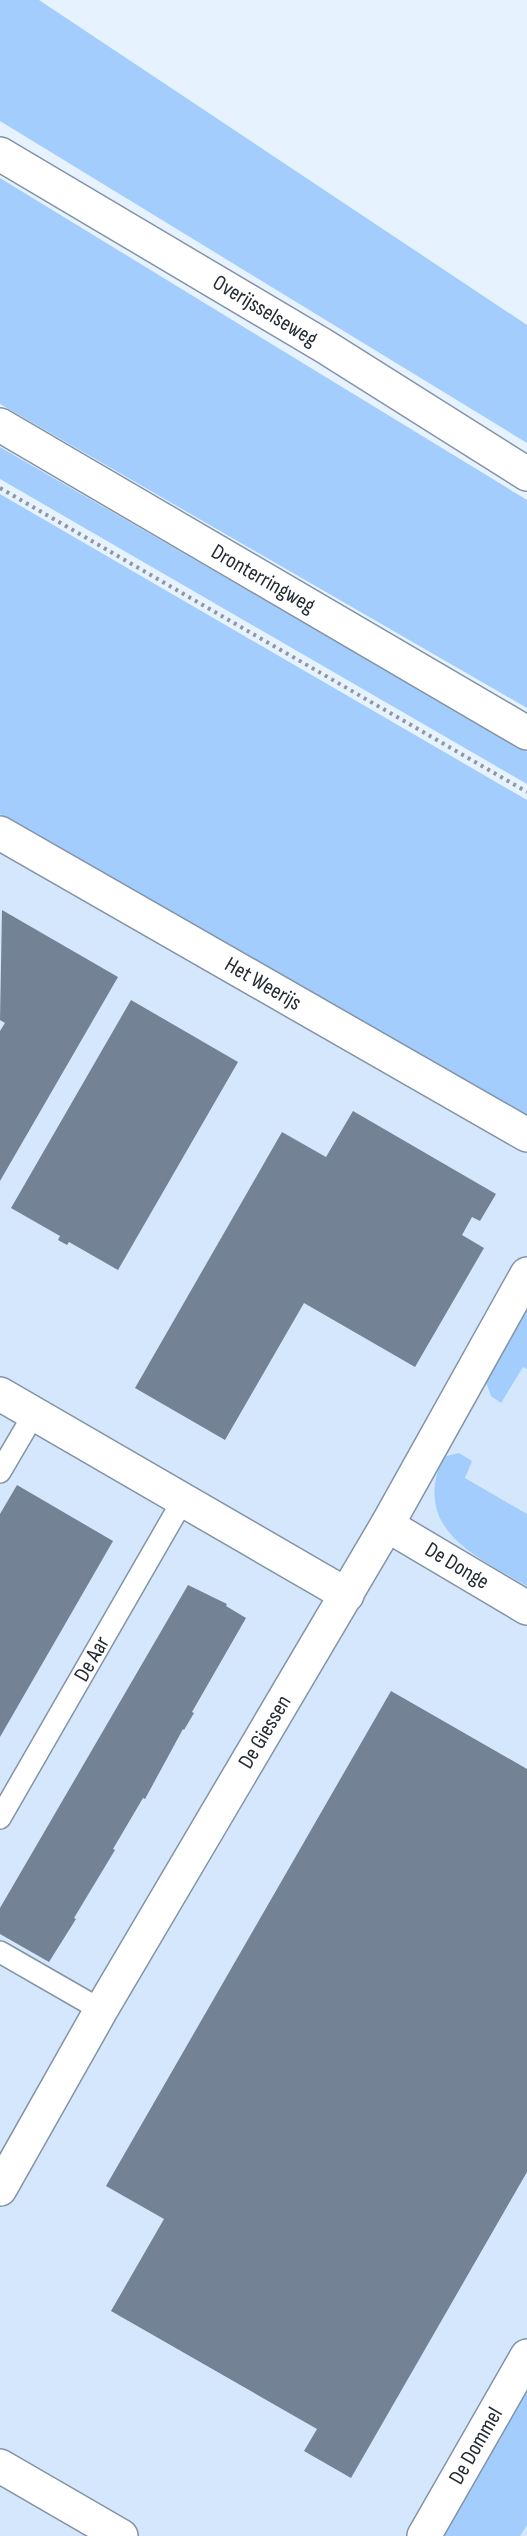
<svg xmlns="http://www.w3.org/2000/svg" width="527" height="2536" font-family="'Sofia Sans Condensed',sans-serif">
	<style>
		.built { fill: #d5e7fd }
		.green { fill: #a2cdfc }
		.building { fill: #738395 }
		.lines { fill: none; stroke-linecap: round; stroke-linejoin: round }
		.lane-casing { stroke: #8394a7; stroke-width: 24 }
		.street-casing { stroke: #8394a7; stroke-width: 36 }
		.secondary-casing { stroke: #8394a7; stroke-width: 36 }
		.highway-casing { stroke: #8394a7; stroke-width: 36 }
		.path { stroke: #8f98a2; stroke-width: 4; stroke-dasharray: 3 4.5; stroke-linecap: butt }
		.lane { stroke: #fff; stroke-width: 21 }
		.street { stroke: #fff; stroke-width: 33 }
		.secondary { stroke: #fff; stroke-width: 33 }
		.highway { stroke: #fff; stroke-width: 33 }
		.labels { text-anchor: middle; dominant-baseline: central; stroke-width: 4.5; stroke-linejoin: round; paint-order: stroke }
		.street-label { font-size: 22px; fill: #242b32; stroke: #fff }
	</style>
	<rect width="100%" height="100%" fill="#e7f2ff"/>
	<!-- built -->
	<polygon class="built" points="0,542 527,851 527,2536 0,2536"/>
	<!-- green -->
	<g class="green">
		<polygon points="0,0 39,0 527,325 527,443 0,121"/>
		<polygon points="0,178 527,500 527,708 0,404"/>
		<polygon points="0,447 527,752 527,784 0,479"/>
		<polygon points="0,494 527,800 527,1116 0,814"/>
		<polygon points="527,1311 527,1369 523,1367 501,1403 491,1396 486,1382"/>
		<path d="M459,1453L472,1461L465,1478L527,1514V1586C476,1556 411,1530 443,1457Z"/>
		<polygon points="527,2388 527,2525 520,2536 443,2536"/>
	</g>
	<!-- building -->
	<g class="building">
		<polygon points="2,910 118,977 0,1181 0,1031 5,1023 0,1020"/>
		<polygon points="131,1000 238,1062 118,1270 69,1242 67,1245 58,1240 60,1236 11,1208"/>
		<polygon points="353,1111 496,1194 480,1221 472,1217 462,1235 484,1248 415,1367 304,1303 225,1440 135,1388 282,1132 326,1157"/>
		<polygon points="17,1485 113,1541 0,1737 0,1514"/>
		<polygon points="188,1585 227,1604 226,1606 246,1618 192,1712 194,1713 184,1730 183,1729 145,1799 143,1798 113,1849 115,1850 74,1918 76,1919 49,1962 0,1934 0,1908"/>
		<polygon points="391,1691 527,1769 527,2172 351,2478 304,2451 317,2429 111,2311 164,2219 106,2186"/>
	</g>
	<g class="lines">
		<defs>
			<g id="lane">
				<polyline points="0,1472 34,1414"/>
				<polyline points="0,1818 183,1500"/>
				<polyline points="0,1952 101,2010"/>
			</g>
			<g id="street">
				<polyline points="0,833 527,1135"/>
				<polyline points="0,1394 347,1595"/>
				<polyline points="387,1525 527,1608"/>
				<polyline points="0,2189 101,2010 387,1525 527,1274"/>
				<polyline points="0,2466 121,2536"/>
				<polyline points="424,2536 527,2356"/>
			</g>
			<polyline id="secondary" points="0,425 527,733"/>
			<polyline id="highway" points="0,154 324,346 527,474"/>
		</defs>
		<!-- lane casing -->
		<use href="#lane" class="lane-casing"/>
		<!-- street casing -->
		<use href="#street" class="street-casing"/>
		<!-- secondary casing -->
		<use href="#secondary" class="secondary-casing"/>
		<!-- highway casing -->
		<use href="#highway" class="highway-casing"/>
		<!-- path -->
		<polyline class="path" points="0,488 527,792"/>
		<!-- lane -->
		<use href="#lane" class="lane"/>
		<!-- street -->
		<use href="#street" class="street"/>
		<!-- secondary -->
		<use href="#secondary" class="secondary"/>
		<!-- highway -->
		<use href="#highway" class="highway"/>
	</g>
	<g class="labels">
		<!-- street labels -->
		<g class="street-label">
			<text transform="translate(265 311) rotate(31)">Overijsselseweg</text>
			<text transform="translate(263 579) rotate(30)">Dronterringweg</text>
			<text transform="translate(263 984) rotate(30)">Het Weerijs</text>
			<text transform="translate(457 1566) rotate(31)">De Donge</text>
			<text transform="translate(92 1659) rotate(-60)">De Aar</text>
			<text transform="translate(265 1732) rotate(-59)">De Giessen</text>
			<text transform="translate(476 2446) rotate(-60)">De Dommel</text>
		</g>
	</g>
</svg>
